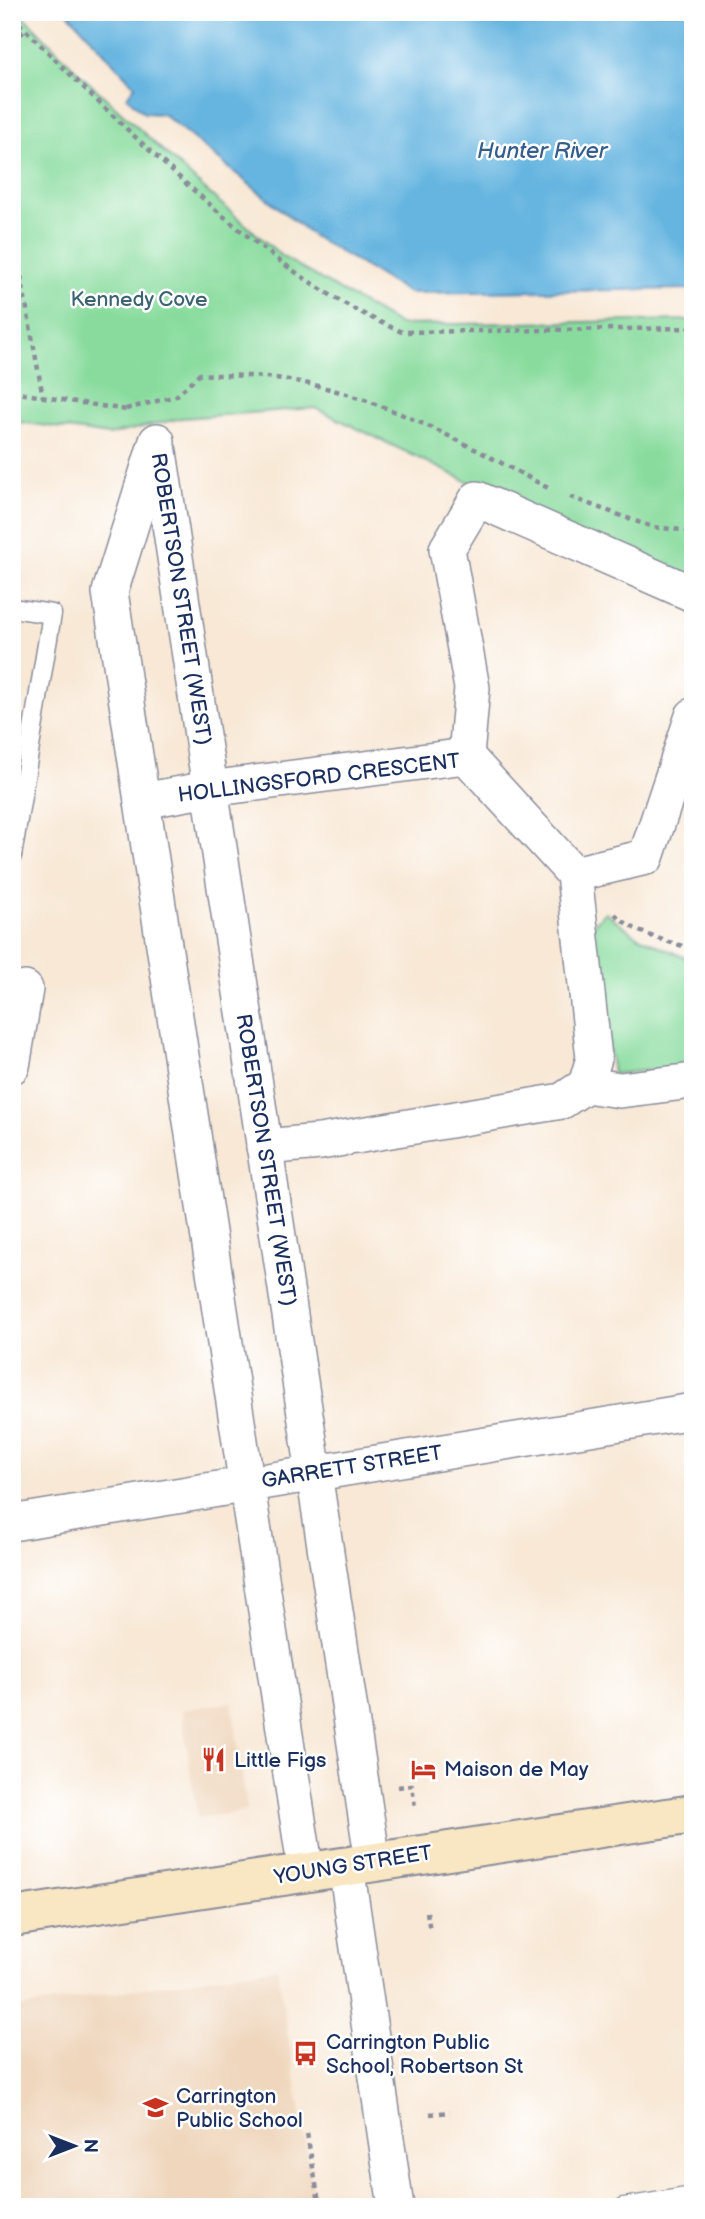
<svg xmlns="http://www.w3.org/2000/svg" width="705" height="2219" font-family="'Balsamiq Sans',sans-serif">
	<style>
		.built { fill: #efd6bc }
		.green { fill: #88db9d; stroke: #52857e; stroke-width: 2 }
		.water { fill: #66b5e0; stroke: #40729f; stroke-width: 2 }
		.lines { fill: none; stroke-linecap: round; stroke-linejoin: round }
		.lane-casing { stroke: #8a8c9a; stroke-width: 21 }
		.street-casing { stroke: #8a8c9a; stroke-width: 38 }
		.secondary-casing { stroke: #8a8c9a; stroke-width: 42 }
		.path { stroke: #8a8c9a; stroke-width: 4.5; stroke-dasharray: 5 5; stroke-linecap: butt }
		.lane { stroke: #fff; stroke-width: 18 }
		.street { stroke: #fff; stroke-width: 35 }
		.secondary { stroke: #f9e7c3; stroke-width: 38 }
		.labels { text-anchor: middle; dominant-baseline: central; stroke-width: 5; stroke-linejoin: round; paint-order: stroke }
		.park-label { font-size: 21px; fill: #3c6371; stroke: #fff }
		.street-label { font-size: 21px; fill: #1b2f5e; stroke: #fff }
		.poi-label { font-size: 21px; fill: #1b2f5e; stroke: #fff; text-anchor: start }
		.water-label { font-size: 23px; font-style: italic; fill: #355e8c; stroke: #fff }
	</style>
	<rect width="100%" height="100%" fill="#fff"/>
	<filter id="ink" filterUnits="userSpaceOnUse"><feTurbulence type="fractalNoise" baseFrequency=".0143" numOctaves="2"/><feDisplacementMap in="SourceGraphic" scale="14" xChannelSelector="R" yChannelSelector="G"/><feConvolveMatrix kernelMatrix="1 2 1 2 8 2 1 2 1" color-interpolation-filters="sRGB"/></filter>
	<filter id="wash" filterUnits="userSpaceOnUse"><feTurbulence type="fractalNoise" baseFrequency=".00686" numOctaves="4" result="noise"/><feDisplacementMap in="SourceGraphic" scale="28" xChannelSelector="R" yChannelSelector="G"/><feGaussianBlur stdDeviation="1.57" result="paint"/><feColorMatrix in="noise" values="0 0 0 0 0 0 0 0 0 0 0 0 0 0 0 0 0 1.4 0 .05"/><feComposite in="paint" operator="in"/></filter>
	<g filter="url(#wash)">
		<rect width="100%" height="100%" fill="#f8e8d5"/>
		<!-- built -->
		<g class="built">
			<polygon points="232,1702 247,1811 197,1818 182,1710"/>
			<polygon points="277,1967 316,2207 12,2207 12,2009"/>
		</g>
		<!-- green -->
		<g class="green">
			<polygon points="12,12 18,12 26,19 82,76 203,188 283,257 400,325 693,320 693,590 315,408 182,418 109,435 12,421"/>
			<polygon points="605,912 637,936 686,958 693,964 693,1066 613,1074 591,927"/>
		</g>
		<!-- water -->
		<polygon class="water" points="67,12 693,12 693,289 409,293 313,236 163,114 144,113 127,97 135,86"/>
	</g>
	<g filter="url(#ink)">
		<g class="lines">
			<defs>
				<g id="lane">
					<polyline points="12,608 52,614 12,856"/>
					<polyline points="624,2207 693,2196"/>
				</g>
				<g id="street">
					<polyline points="157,441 110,592 306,1872"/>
					<polyline points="159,452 373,1862"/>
					<polyline points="466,756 472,688 447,549 477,499 693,594"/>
					<polyline points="142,801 209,789 466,756 574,874 594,1058 586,1085 562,1101 320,1142 264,1147"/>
					<polyline points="574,874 646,857 693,716"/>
					<polyline points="12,1066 25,989"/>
					<polyline points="586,1085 620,1090 693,1081"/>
					<polyline points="12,1523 693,1411"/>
					<polyline points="346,1866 396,2207"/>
				</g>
				<polyline id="secondary" points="12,1917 693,1814"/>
			</defs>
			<!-- lane casing -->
			<use href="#lane" class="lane-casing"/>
			<!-- street casing -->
			<use href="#street" class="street-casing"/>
			<!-- secondary casing -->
			<use href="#secondary" class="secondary-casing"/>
			<!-- path -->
			<g class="path">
				<path d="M12,16C63,68 115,119 169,168C239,232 314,295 402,332L693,328"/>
				<polyline points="12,41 26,30"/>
				<polyline points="12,227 43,397"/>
				<polyline points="12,392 127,410"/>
				<path d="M126,409L176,396L200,374C225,376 251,375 275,378C371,390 464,443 548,488"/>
				<polyline points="570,497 652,527 693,531"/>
				<path d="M615,914C635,934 666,941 693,949"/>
				<polyline points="398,1787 412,1785 415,1807"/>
				<polyline points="427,1912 430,1931"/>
				<polyline points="430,2114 450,2112"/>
				<polyline points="307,2134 320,2207"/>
			</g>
			<!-- lane -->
			<use href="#lane" class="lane"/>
			<!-- street -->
			<use href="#street" class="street"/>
			<!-- secondary -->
			<use href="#secondary" class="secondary"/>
		</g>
	</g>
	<!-- icons -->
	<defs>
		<symbol id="restaurant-bare" viewBox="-9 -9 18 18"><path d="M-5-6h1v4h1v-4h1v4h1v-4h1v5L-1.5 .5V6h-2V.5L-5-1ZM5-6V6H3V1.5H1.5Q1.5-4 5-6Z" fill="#c8321e" stroke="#fff" stroke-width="2.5" paint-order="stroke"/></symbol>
		<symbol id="hotel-bare" viewBox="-9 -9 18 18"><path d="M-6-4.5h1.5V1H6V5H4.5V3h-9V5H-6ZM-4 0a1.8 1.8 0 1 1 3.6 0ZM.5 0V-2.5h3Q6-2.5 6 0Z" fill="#c8321e" stroke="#fff" stroke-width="2.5" paint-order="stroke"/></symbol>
		<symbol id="bus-bare" viewBox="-9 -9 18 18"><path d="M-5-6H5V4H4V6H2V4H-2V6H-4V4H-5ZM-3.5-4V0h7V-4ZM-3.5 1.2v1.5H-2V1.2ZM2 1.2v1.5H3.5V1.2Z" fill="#c8321e" stroke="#fff" stroke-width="2.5" paint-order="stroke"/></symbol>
		<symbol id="school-bare" viewBox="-9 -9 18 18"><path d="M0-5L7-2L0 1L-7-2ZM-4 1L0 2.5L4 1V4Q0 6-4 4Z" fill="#c8321e" stroke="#fff" stroke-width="2.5" paint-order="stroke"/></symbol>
	</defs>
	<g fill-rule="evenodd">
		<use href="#restaurant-bare" x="196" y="1742" width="35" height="35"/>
		<use href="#hotel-bare" x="406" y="1752" width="35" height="35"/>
		<use href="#bus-bare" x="288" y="2036" width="35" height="35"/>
		<use href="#school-bare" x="138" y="2090" width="35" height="35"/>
	</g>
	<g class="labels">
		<!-- park labels -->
		<g class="park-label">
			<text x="139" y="299">Kennedy Cove</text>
		</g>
		<!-- street labels -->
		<g class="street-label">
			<text transform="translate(181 599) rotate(81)">ROBERTSON STREET (WEST)</text>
			<text transform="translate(319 778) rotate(-7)">HOLLINGSFORD CRESCENT</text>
			<text transform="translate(266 1160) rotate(81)">ROBERTSON STREET (WEST)</text>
			<text transform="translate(352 1467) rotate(-9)">GARRETT STREET</text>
			<text transform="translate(353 1865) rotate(-9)">YOUNG STREET</text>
		</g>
		<!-- poi labels -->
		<g class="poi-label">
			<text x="234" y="1760">Little Figs</text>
			<text x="444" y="1769">Maison de May</text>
			<text x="326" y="2042">Carrington Public<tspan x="326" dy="24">School, Robertson St</tspan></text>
			<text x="176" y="2096">Carrington<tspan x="176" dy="24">Public School</tspan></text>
		</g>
		<!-- water labels -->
		<g class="water-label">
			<text x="542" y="151">Hunter River</text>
		</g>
	</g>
	<!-- margin -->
	<rect width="705" height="2219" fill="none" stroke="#fff" stroke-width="42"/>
	<!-- north arrow -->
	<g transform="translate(74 2146) rotate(90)" stroke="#ffffff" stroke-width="5" paint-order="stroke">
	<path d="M0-5L12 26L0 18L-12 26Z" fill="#1b2f5e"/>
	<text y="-10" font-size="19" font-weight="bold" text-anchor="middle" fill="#1b2f5e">N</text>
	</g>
</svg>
